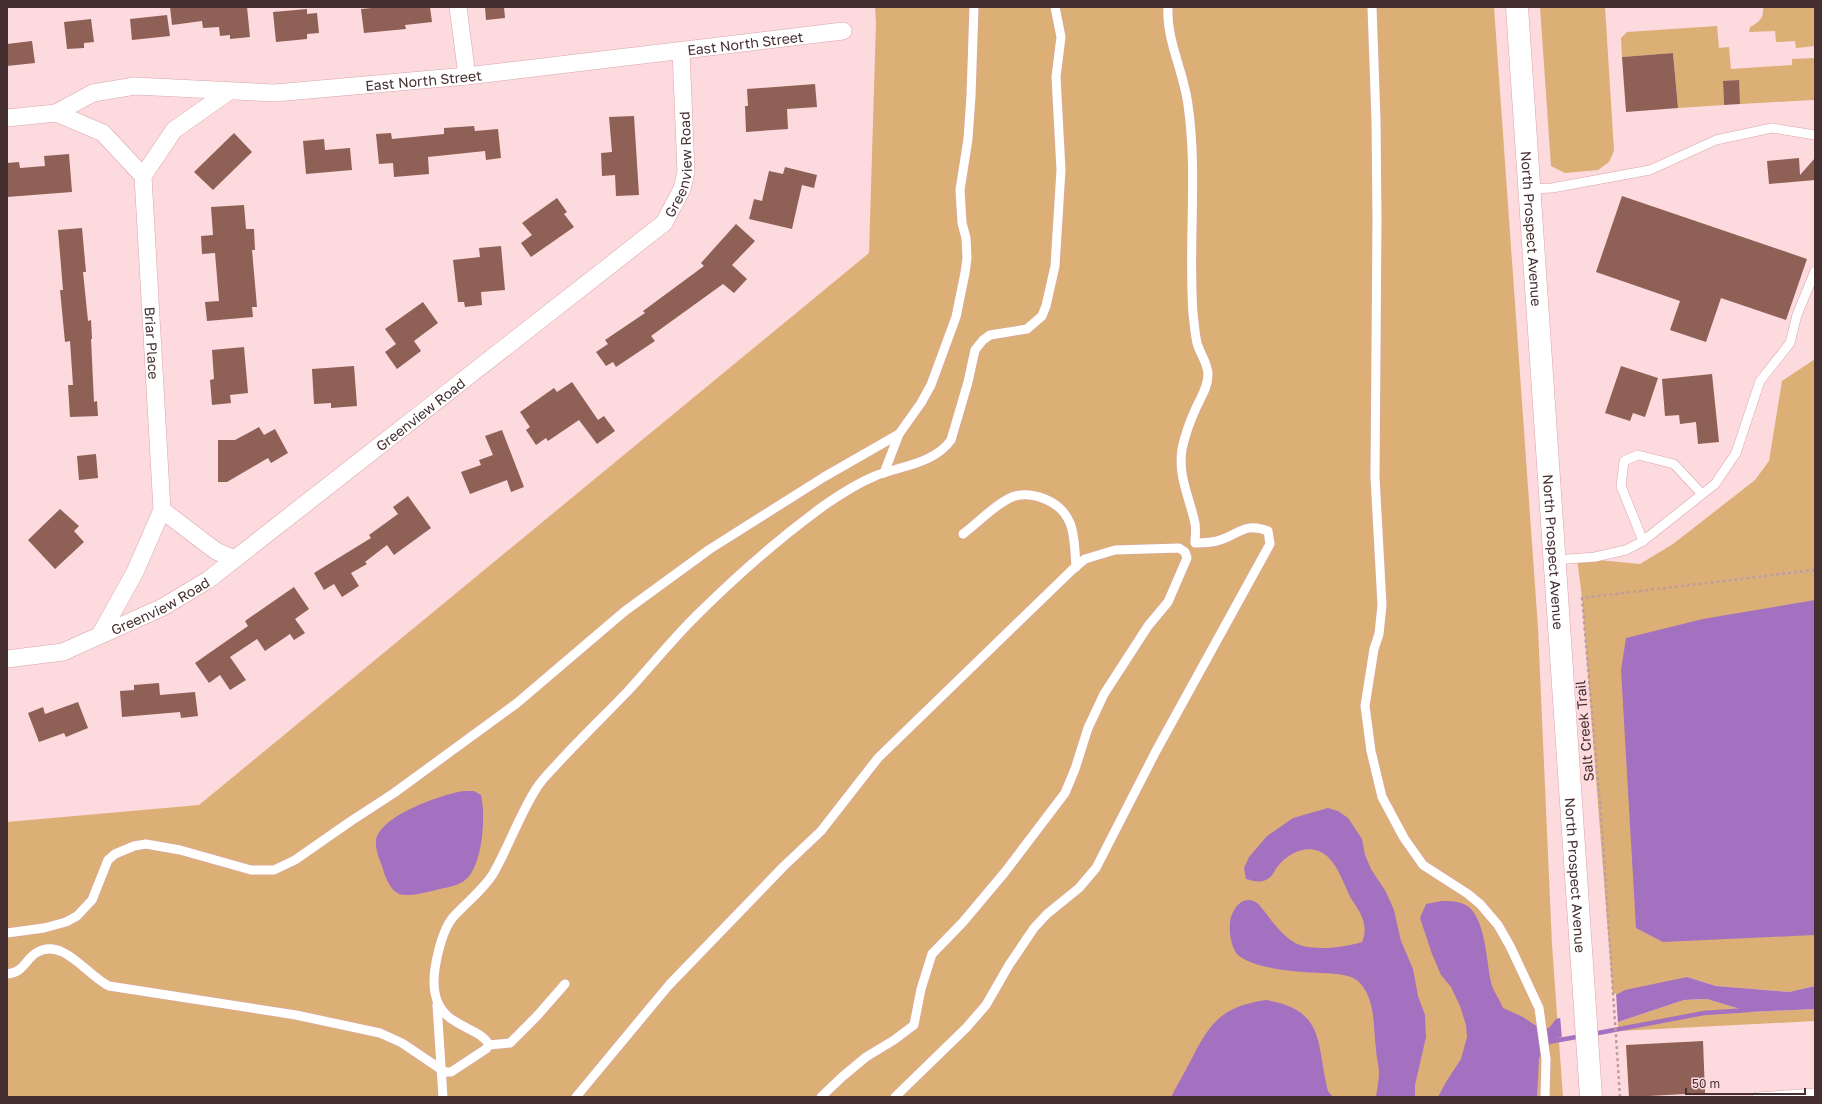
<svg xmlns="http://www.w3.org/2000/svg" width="1822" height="1104" font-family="'Golos Text',sans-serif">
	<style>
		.green { fill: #dcaf77 }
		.water { fill: #a371c0 }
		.pier { fill: #fcdadd }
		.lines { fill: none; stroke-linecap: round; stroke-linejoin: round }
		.stream { stroke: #a371c0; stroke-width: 4.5 }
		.building { fill: #8e6056 }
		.lane-casing { stroke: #d9a5aa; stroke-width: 10 }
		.street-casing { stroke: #d9a5aa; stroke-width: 18 }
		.secondary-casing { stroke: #d9a5aa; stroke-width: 23 }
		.path { stroke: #bc9ea1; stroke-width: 2.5; stroke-dasharray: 3 3; stroke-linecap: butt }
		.lane { stroke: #fff; stroke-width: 9 }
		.street { stroke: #fff; stroke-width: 17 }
		.secondary { stroke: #fff; stroke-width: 22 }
		.labels { text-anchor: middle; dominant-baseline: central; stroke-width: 4; stroke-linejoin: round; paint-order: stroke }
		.street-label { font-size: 14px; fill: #452f31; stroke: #fcdadd }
	</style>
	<rect width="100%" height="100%" fill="#fcdadd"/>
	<!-- green -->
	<g class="green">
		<polygon points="875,7 1494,7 1538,628 1552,945 1563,1097 7,1097 7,822 199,805 869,253 876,23"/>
		<polygon points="1540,7 1605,7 1614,151 1609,162 1598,170 1565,173 1551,166"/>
		<path d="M1763,7H1815V46L1796,48L1795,41L1776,42L1775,31L1749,32L1750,27C1759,22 1764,18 1763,7Z"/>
		<polygon points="1717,26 1719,48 1729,47 1731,69 1792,65 1792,59 1815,58 1815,101 1812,100 1740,104 1738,80 1723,82 1724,105 1678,108 1673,53 1622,57 1621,38 1627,32"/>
		<polygon points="1815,359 1815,986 1789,992 1716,986 1687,977 1613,997 1582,598 1577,558 1640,564 1673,544 1755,480 1769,461 1782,381"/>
		<polygon points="1707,999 1750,1012 1815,1009 1815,1021 1618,1031 1618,1022 1684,1000"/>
	</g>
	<!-- water -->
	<g class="water">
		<polygon points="1815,600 1815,935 1663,942 1636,928 1621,670 1626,638 1703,619"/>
		<path d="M463,791H474L481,795C486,815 483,868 464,881C455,887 442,888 432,891C423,893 408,897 399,894C389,889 385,876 382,866C379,858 375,849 376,840C381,815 441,795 463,791Z"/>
		<path d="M1328,808L1338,811L1348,818L1362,839L1365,855L1371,869L1386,892L1394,910L1401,941L1413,969L1418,996L1425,1015L1426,1037L1415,1085V1097H1376C1377,1089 1379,1081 1379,1073C1379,1065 1376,1057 1376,1049C1373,1027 1376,1001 1360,983C1351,973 1332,974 1320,973C1298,972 1254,969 1238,955C1231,948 1229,932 1230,923C1231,911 1242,893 1257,903C1260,905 1262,909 1265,912C1273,923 1286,940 1300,945C1317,951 1346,947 1362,942C1369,926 1361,913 1352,900C1344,886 1340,869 1328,857C1312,842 1290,851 1278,866C1275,869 1273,876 1269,878C1261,884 1254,881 1246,879L1244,868L1249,857L1267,836L1293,818Z"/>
		<path d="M1442,901C1452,901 1463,901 1471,909C1487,927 1486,964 1492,986C1495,993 1500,1001 1503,1008L1523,1017L1538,1027L1549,1028L1556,1019L1585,1012L1625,990L1687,977L1716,986L1789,992L1815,986V1009L1750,1012L1707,999L1684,1000L1618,1022L1554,1039L1539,1058L1537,1097H1438L1446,1082L1461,1059L1467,1037L1466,1025L1460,1006L1451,987L1441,975L1432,954L1420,918L1426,904Z"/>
		<path d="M1266,1000C1326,1010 1316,1043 1328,1091L1333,1097H1171C1177,1085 1184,1074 1190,1062C1210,1023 1220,1007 1266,1000Z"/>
	</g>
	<!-- pier -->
	<polygon class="pier" points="1616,993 1618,1024 1562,1039 1560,1016 1584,1010"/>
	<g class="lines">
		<!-- stream -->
		<g class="stream">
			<polyline points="1593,1034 1704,1013 1749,1010"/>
			<polyline points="1548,1042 1582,1036"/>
		</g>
	</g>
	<!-- building -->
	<g class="building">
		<polygon points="170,7 247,7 250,37 230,39 230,35 220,36 219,27 203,28 202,21 172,25"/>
		<polygon points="383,7 430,7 432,22 405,25 406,29 364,33 361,9"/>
		<polygon points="485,7 504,7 505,18 486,20"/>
		<polygon points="307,9 307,14 317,13 319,33 307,34 307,39 276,42 273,12"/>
		<polygon points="167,15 170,36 132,40 130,19"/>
		<polygon points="91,19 94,42 84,43 84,48 67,49 64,22"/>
		<polygon points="32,41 35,63 7,66 7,44"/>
		<polygon points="1673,53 1678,108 1626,112 1622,57"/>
		<polygon points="1739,80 1740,104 1724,105 1723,81"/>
		<polygon points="815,84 817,107 787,109 788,129 746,132 745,106 748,106 747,89"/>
		<polygon points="634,116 639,195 616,196 615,175 602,176 601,153 612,152 609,117"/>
		<polygon points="474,126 475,131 498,129 501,158 486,160 485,151 428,157 429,174 394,177 393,163 379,164 376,134 391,133 392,139 444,134 444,128"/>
		<polygon points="234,133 252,152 213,190 194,172"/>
		<polygon points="324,139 325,150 350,148 352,170 306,174 303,141"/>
		<polygon points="69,154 72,192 7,197 7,163 19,162 20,168 45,166 44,156"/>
		<polygon points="1799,158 1800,175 1815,158 1815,180 1769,184 1767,161"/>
		<polygon points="785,167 817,175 814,188 802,185 792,229 749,219 754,199 762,201 769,171 783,174"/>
		<polygon points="1622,196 1807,259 1786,320 1721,298 1706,342 1670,330 1680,301 1596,272"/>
		<polygon points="557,198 567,212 564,214 574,227 531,257 521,243 532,235 522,223"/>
		<polygon points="244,205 246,229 254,229 255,250 252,250 257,307 252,307 253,317 207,321 205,302 219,301 215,253 202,254 201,236 213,235 211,207"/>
		<polygon points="736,224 755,241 732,265 747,279 734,293 723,284 651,336 655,341 616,367 613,362 606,366 596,352 608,344 605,340 645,313 643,311 704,266 701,263"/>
		<polygon points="82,228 86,272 83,272 88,321 91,320 92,339 91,339 94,402 97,401 98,416 70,417 68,385 73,385 70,341 65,342 60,290 63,290 58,230"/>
		<polygon points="501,246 505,290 481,292 482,305 465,307 464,302 458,302 453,260 480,257 479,248"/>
		<polygon points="423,302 438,323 414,341 421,351 397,369 385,352 396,344 385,329"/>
		<polygon points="244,347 248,393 230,395 231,403 212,405 210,380 214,379 212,350"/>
		<polygon points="354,366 357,406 331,408 331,403 314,404 312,369"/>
		<polygon points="1621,366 1658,378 1645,417 1633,413 1630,421 1605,413"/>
		<polygon points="1712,374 1719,442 1698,444 1696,422 1680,424 1679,415 1665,416 1662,379"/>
		<polygon points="572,382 598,420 604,416 615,431 597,444 579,420 548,441 546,438 536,445 526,430 530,427 520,412 554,388 557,392"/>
		<polygon points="259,427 264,435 275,429 288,453 271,463 268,458 227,482 218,482 218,440 235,440"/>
		<polygon points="502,430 524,487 511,492 507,480 470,494 461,472 481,465 479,460 493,455 485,436"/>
		<polygon points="96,454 98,478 79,480 77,456"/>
		<polygon points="408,496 431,528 394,555 387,545 365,562 367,564 351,573 359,586 342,597 334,584 324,590 314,573 371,538 369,535 398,514 393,507"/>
		<polygon points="60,509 79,526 74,531 84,542 55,569 28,540"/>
		<polygon points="294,587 309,609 295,619 305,633 294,640 290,634 265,651 257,639 230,657 246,680 230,690 220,675 209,683 195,663 248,626 245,621"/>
		<polygon points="159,683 160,695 195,692 198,716 181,718 180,712 122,717 120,691 134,690 134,685"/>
		<polygon points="78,702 88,728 66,737 64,733 39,742 28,713 43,707 45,714"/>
		<polygon points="1703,1041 1705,1093 1629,1097 1626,1045"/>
	</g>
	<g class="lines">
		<defs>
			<g id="lane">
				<polyline points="1372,7 1376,120 1377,219 1375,477 1382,605 1379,634 1374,649 1365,706 1371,751 1382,797 1404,838 1423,865 1468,894 1480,904 1498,925 1510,946 1539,1008 1546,1059 1545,1097"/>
				<polyline points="1530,189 1552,188 1650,170 1716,140 1772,128 1815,135"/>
				<polyline points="884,473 899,434"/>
				<path d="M963,534C978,523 995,504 1012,497C1023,493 1035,495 1045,499C1076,512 1074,538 1076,567"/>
				<polyline points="1643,541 1621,486 1624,461 1638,455 1674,464 1702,494"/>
				<polyline points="1555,560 1595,557 1626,550 1643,541 1715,484 1736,453 1760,381 1790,343 1797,315 1815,271"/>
				<polyline points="7,933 44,928 66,922 77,916 92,900 108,860 115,854 134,846 146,844 180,850 251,870 274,870 295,860 351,821 394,793 517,703 625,611 710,549 824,477 899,434 921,403 931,385 956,317 965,273 967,258 966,238 962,223 960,190 968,139 971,96 974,7"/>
				<path d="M7,974C23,973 25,960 36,953C63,936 87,976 109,986L296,1015L380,1033L402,1043L445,1072H451L486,1049L489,1045C479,1025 441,1028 435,993C431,974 441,929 455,915C468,901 483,890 493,874C509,846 519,816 536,789C542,779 551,771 558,763C581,738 605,715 628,691C650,667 671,641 695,617C735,577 777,540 822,507C839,495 856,484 875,476C900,466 934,464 951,440L968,382L975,350L983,340L990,335L1027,329L1042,316L1046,306L1055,266L1061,170L1056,77L1061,37L1055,7"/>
				<polyline points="437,1005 443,1097"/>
				<polyline points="489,1045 510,1043 537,1016 565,984"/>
				<polyline points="576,1097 669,985 783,867 821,831 878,758 1072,570 1085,559 1115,550 1179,548 1185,552 1187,558 1168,602 1148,626 1104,694 1088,728 1075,769 1065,793 1005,872 963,922 932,954 921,989 914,1025 894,1040 866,1057 842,1077 821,1097"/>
				<path d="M895,1097L966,1028L986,1005L1009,965L1034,928L1047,914L1079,888L1096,868L1156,751L1270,544L1268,531C1245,522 1239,534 1220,540C1212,543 1204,543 1195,543C1195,535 1197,528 1194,519C1188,494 1178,475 1182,449C1185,435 1190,421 1196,408C1201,397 1208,387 1208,375C1208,363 1200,354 1197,343C1195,334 1194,323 1193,313C1188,244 1198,174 1188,105C1184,72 1166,40 1168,7"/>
				<polyline points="1757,1097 1815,1093"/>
			</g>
			<g id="street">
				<polyline points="458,7 467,76"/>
				<path id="s1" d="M56,113L103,133L143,176L162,510L135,572L100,635"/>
				<path id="s2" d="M7,118L56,113L93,93L135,86L275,93L467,76L843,31"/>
				<polyline points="143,176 174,130 228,92"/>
				<polyline points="162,510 216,551 234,559"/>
				<path id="s3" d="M7,659L63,652L163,607L208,580L664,223L682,189L686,172L681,51"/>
			</g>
			<g id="secondary">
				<path id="s4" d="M1517,7L1591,1097"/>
			</g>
		</defs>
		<!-- lane casing -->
		<use href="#lane" class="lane-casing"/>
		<!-- street casing -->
		<use href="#street" class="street-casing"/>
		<!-- secondary casing -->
		<use href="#secondary" class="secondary-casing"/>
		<!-- path -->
		<polyline class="path" points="1620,1097 1602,827 1582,598 1815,570"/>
		<!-- lane -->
		<use href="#lane" class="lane"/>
		<!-- street -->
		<use href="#street" class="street"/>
		<!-- secondary -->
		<use href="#secondary" class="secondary"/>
	</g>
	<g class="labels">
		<!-- street labels -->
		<g class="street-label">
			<text stroke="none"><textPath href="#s2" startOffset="747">East North Street</textPath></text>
			<text stroke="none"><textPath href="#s2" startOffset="423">East North Street</textPath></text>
			<text stroke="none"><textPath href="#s3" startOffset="860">Greenview Road</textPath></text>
			<text stroke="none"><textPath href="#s4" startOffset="222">North Prospect Avenue</textPath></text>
			<text stroke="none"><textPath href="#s1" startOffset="277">Briar Place</textPath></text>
			<text stroke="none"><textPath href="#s3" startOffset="488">Greenview Road</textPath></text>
			<text stroke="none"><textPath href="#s4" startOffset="546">North Prospect Avenue</textPath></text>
			<text stroke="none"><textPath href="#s3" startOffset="164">Greenview Road</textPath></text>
			<text transform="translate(1584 731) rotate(-95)">Salt Creek Trail</text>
			<text stroke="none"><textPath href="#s4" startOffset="870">North Prospect Avenue</textPath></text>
		</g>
	</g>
	<!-- border -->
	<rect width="1822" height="1104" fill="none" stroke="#452f31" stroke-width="16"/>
	<!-- scale -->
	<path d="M1686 1088v6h119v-6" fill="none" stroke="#452f31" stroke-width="2"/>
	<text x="1692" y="1088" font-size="12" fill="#452f31" stroke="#fcdadd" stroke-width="3" paint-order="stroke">50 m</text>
</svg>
